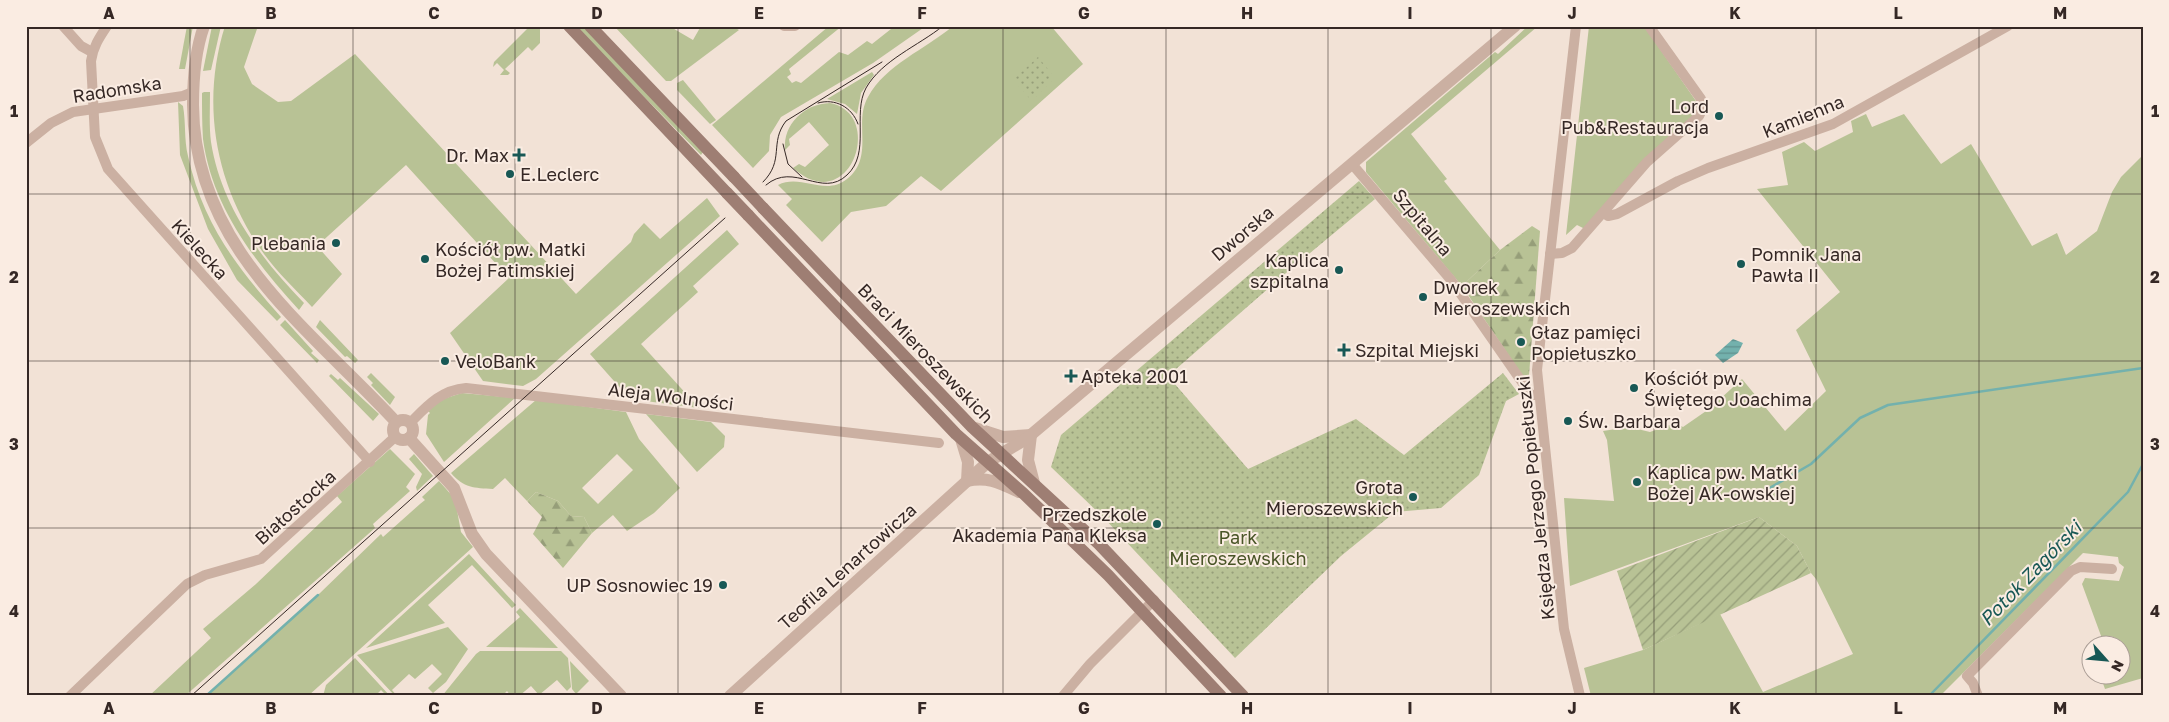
<svg xmlns="http://www.w3.org/2000/svg" width="2169" height="722" font-family="'Golos Text',sans-serif">
	<style>
		.grass { fill: #b8c295; fill-rule: evenodd }
		.forest { fill: url(#forest-firs) }
		.park { fill: url(#park-dots) }
		.garden { fill: url(#garden-furrows) }
		.water { fill: url(#water-rules) }
		.lines { fill: none; stroke-linecap: round; stroke-linejoin: round }
		.stream { stroke: #73b1ad; stroke-width: 2.5 }
		.minor { stroke: #cbb0a2; stroke-width: 10 }
		.tertiary { stroke: #cbb0a2; stroke-width: 12 }
		.secondary { stroke: #9e7e73; stroke-width: 12 }
		.tram { stroke: #352825; stroke-width: 1 }
		.secondary-bridge { stroke: #9e7e73; stroke-width: 12 }
		.grid { fill: none; stroke: #352825; stroke-width: 1; stroke-opacity: 0.55 }
		.poi-dot { fill: #185855; stroke: #faece2; stroke-width: 2 }
		.labels { text-anchor: middle; dominant-baseline: central; stroke-width: 4; stroke-linejoin: round; paint-order: stroke }
		.street-label { font-size: 18px; fill: #352825; stroke: #faece2 }
		.poi-label { font-size: 18px; fill: #352825; stroke: #faece2; text-anchor: start }
		.park-label { font-size: 18px; fill: #495427; stroke: #faece2 }
		.water-label { font-size: 19px; font-style: italic; fill: #185855; stroke: #faece2 }
		.neatline { fill: none; stroke: #352825; stroke-width: 2 }
		.grid-label { font-size: 16px; text-anchor: middle; font-weight: bold; fill: #352825 }
	</style>
	<defs>
		<pattern id="forest-firs" width="22" height="20" patternUnits="userSpaceOnUse" patternTransform="scale(1.25)"><rect width="22" height="20" fill="#b8c295"/><path d="M5 1l3.5 6h-7zM16 11l3.5 6h-7z" fill="#969e79"/></pattern>
		<pattern id="park-dots" width="8" height="8" patternUnits="userSpaceOnUse" patternTransform="scale(1.25)"><rect width="8" height="8" fill="#b8c295"/><path d="M2 2h.1M6 6h.1" fill="none" stroke="#969e79" stroke-width="1.8" stroke-linecap="round"/></pattern>
		<pattern id="garden-furrows" width="10" height="10" patternUnits="userSpaceOnUse" patternTransform="scale(1.25)"><rect width="10" height="10" fill="#b8c295"/><path d="M-1 1l2-2M0 10L10 0M9 11l2-2" fill="none" stroke="#969e79"/></pattern>
		<pattern id="water-rules" width="6" height="5" patternUnits="userSpaceOnUse" patternTransform="scale(1.25)"><rect width="6" height="5" fill="#73b1ad"/><path d="M0 2.5h6" fill="none" stroke="#5f908d"/></pattern>
	</defs>
	<rect width="100%" height="100%" fill="#f2e2d6"/>
	<!-- grass -->
	<g class="grass">
		<polygon points="187,26 193,26 185,69 179,69"/>
		<polygon points="212,26 221,26 211,70 203,71"/>
		<path d="M225,26H258L244,67L252,84L278,102L291,101L355,54L576,294L631,242L634,234L644,223L660,239L707,198L720,216L536,379L523,386L483,381L450,333L509,278L406,165L317,246L342,274L312,307C296,290 278,273 264,254C216,187 200,105 225,26Z"/>
		<polygon points="530,26 540,26 540,43 532,51 528,47 505,69 510,73 508,75 500,75 504,70 497,63 493,67 494,62"/>
		<polygon points="575,26 583,26 698,147 703,152 701,155"/>
		<polygon points="614,26 669,26 693,40 701,26 732,26 739,30 671,81 666,81"/>
		<polygon points="829,26 842,26 789,69 791,74 787,77 792,83 796,81 801,83 839,52 848,55 867,41 872,44 891,29 889,26 926,26 873,63 781,117 770,135 769,151 753,168 712,125"/>
		<path d="M953,26H1051L1083,64L941,191L921,176L886,206L851,212L822,242L786,205L792,199L778,185C801,173 825,197 847,179C875,157 853,123 868,97C885,65 926,49 953,26Z"/>
		<polygon points="1528,26 1538,26 1411,134 1447,179 1444,181 1500,250 1462,286 1366,172 1366,162 1495,52 1498,54"/>
		<polygon points="1589,26 1644,26 1698,104 1691,118 1585,229 1577,225 1566,235"/>
		<polygon points="872,72 874,75 861,93 857,114 845,104 827,99"/>
		<polygon points="683,80 716,120 710,124 677,90 677,83"/>
		<path d="M204,92H210C210,109 209,126 211,142C221,206 261,259 304,303L299,310C255,262 212,207 203,139C202,124 202,109 202,93Z"/>
		<path d="M178,102L183,106C186,123 184,140 188,156C203,224 236,266 281,317L277,321L237,280L208,229L180,155Z"/>
		<path d="M830,103C886,114 850,219 793,168L799,164L805,167L829,145L809,122L789,139L790,145L785,150C783,124 804,104 830,103Z"/>
		<polygon points="1866,114 1872,127 1904,114 1941,164 1971,144 2032,246 2057,233 2066,255 2097,231 2112,192 2121,177 2143,155 2143,678 2105,689 2100,675 2122,674 2122,668 2129,665 2126,649 2122,649 2122,644 2104,644 2082,584 2085,578 2119,581 2124,567 2119,563 2118,557 2083,553 1940,696 1591,696 1584,668 1643,650 1720,614 1763,692 1853,654 1816,579 1811,573 1797,546 1759,517 1570,586 1564,498 1614,501 1607,440 1603,431 1629,427 1650,432 1675,423 1683,427 1709,409 1742,379 1785,431 1826,391 1796,330 1840,292 1757,189 1788,185 1782,152 1804,142 1815,151 1853,132 1851,121"/>
		<polygon points="727,230 739,244 693,286 698,292 641,344 699,408 630,399 590,354"/>
		<polygon points="285,320 313,351 311,353 319,360 317,363 280,325"/>
		<polygon points="320,320 358,360 355,363 347,356 345,357 316,327"/>
		<polygon points="371,373 395,397 390,405 371,385 373,383 367,377"/>
		<polygon points="331,374 338,380 340,378 379,414 373,421 329,376"/>
		<polygon points="462,393 515,398 444,462 426,434 428,415 430,413 428,411 440,400"/>
		<path d="M536,400L626,412L639,439L680,488L654,513L627,531L613,515L592,533L584,517L571,516L558,501L536,492L527,501L505,478L493,489C474,488 464,488 451,473ZM617,454L633,470L598,504L582,488Z"/>
		<polygon points="646,414 711,422 725,436 724,447 697,472"/>
		<polygon points="390,449 415,474 406,487 410,491 373,524 375,528 185,696 149,696 211,638 203,629 256,584 342,502 337,496"/>
		<polygon points="414,454 433,476 417,491 416,487 422,474 409,459"/>
		<polygon points="439,481 455,499 461,532 473,547 308,696 206,696 320,593 381,534 383,537 420,504 425,500 422,497"/>
		<polygon points="469,554 516,605 512,608 472,565 428,605 445,623 366,648"/>
		<polygon points="520,608 558,648 486,647 520,617 516,612"/>
		<polygon points="448,627 468,649 446,682 433,693 428,688 442,674 432,664 415,679 409,674 392,690 397,696 395,696 357,655"/>
		<polygon points="480,651 561,651 568,658 571,687 567,691 557,680 539,695 531,686 519,696 511,696 507,691 502,696 442,696 476,654"/>
		<polygon points="355,658 390,696 387,696 381,690 375,696 323,696 326,685"/>
		<polygon points="570,661 589,681 576,694 572,689"/>
	</g>
	<!-- forest -->
	<g class="forest">
		<polygon points="1532,226 1540,231 1529,376 1526,378 1524,378 1462,286 1500,250"/>
		<polygon points="536,492 558,501 571,516 584,517 592,533 563,568 533,534 542,517 527,501"/>
	</g>
	<!-- park -->
	<g class="park">
		<polygon points="1038,57 1055,78 1032,101 1013,80"/>
		<polygon points="1359,181 1375,199 1286,273 1168,376 1248,469 1356,419 1404,455 1503,373 1519,394 1506,401 1479,475 1441,508 1395,512 1341,556 1235,658 1104,518 1051,467 1061,435"/>
	</g>
	<!-- garden -->
	<polygon class="garden" points="1759,517 1797,546 1811,573 1643,650 1617,571"/>
	<!-- water -->
	<polygon class="water" points="1733,339 1743,343 1738,353 1723,363 1715,355"/>
	<g class="lines">
		<!-- stream -->
		<g class="stream">
			<polyline points="1756,496 1811,464 1860,418 1888,405 2143,368"/>
			<polyline points="206,696 318,595"/>
			<polyline points="1929,696 2128,492 2143,464"/>
		</g>
		<!-- minor -->
		<g class="minor">
			<polyline points="63,26 81,46 92,52"/>
			<path d="M107,26C99,38 93,47 91,61L95,137L108,169L370,462"/>
			<polyline points="784,26 795,26"/>
			<polyline points="1576,26 1537,370 1564,629 1580,696"/>
			<polyline points="26,143 51,123 73,112 183,96 193,92"/>
			<polyline points="1352,164 1451,280 1531,395 1538,395"/>
			<polyline points="1604,213 1608,216 1617,214 1678,181 1708,168 1833,124 2008,26"/>
			<polyline points="1550,254 1562,253 1572,248 1647,162 1699,116 1702,110 1701,99 1649,26"/>
			<path d="M410,423C427,406 441,390 466,388L939,443"/>
			<polyline points="70,696 187,584 205,575 261,559 395,437"/>
			<polyline points="1063,696 1090,664 1154,600"/>
			<polyline points="1978,696 1973,683 1967,676 2071,571 2080,567 2112,569"/>
		</g>
		<!-- tertiary -->
		<g class="tertiary">
			<path d="M204,26C195,51 193,79 193,105C194,248 308,327 396,422"/>
			<circle cx="403" cy="430" r="10"/>
			<polyline points="975,428 1003,437 1031,435"/>
			<polyline points="1031,435 1028,460 1034,483"/>
			<polyline points="409,438 454,488 472,534 486,554 621,696"/>
			<polyline points="961,439 968,462 967,481"/>
			<path d="M967,481C987,476 1000,483 1019,492"/>
			<polyline points="730,696 988,462 1026,439 1515,26"/>
		</g>
		<!-- secondary -->
		<g class="secondary">
			<polyline points="569,26 727,193"/>
			<polyline points="590,26 734,177"/>
			<polyline points="763,208 972,427 1099,544 1243,696"/>
			<polyline points="748,215 956,434 1024,494 1108,575 1221,696"/>
		</g>
		<!-- tram -->
		<g class="tram">
			<path d="M818,103C835,98 852,107 858,124"/>
			<polyline points="783,144 788,164 802,177"/>
			<path d="M763,182C785,160 769,143 786,121L882,62"/>
			<path d="M766,185C794,161 822,199 847,175C871,153 852,114 866,88C882,60 918,46 943,26"/>
			<polyline points="191,696 725,218"/>
		</g>
		<!-- secondary-bridge -->
		<g class="secondary-bridge">
			<polyline points="734,177 763,208"/>
			<polyline points="727,193 748,215"/>
		</g>
	</g>
	<!-- grid -->
	<path class="grid" d="M190,26V696M353,26V696M515,26V696M678,26V696M841,26V696M1003,26V696M1166,26V696M1328,26V696M1491,26V696M1654,26V696M1816,26V696M1979,26V696M26,194H2143M26,361H2143M26,528H2143"/>
	<!-- markers -->
	<g class="poi-dot">
		<circle cx="1719" cy="116" r="5"/>
		<path d="M516.5 147.5h5v5h5v5h-5v5h-5v-5h-5v-5h5z"/>
		<circle cx="510" cy="174" r="5"/>
		<circle cx="336" cy="243" r="5"/>
		<circle cx="425" cy="259" r="5"/>
		<circle cx="1741" cy="264" r="5"/>
		<circle cx="1339" cy="270" r="5"/>
		<circle cx="1423" cy="297" r="5"/>
		<circle cx="1521" cy="342" r="5"/>
		<path d="M1341.5 342.5h5v5h5v5h-5v5h-5v-5h-5v-5h5z"/>
		<circle cx="445" cy="361" r="5"/>
		<path d="M1068.5 368.5h5v5h5v5h-5v5h-5v-5h-5v-5h5z"/>
		<circle cx="1634" cy="388" r="5"/>
		<circle cx="1568" cy="421" r="5"/>
		<circle cx="1637" cy="482" r="5"/>
		<circle cx="1413" cy="497" r="5"/>
		<circle cx="1157" cy="524" r="5"/>
		<circle cx="723" cy="585" r="5"/>
	</g>
	<g class="labels">
		<!-- street labels -->
		<g class="street-label">
			<text transform="translate(117 89) rotate(-9)">Radomska</text>
			<text transform="translate(1803 116) rotate(-22)">Kamienna</text>
			<text transform="translate(1423 222) rotate(50)">Szpitalna</text>
			<text transform="translate(1242 233) rotate(-40)">Dworska</text>
			<text transform="translate(200 249) rotate(48)">Kielecka</text>
			<text transform="translate(926 353) rotate(46)">Braci Mieroszewskich</text>
			<text transform="translate(671 396) rotate(7)">Aleja Wolności</text>
			<text transform="translate(1535 498) rotate(-96)">Księdza Jerzego Popiełuszki</text>
			<text transform="translate(295 507) rotate(-42)">Białostocka</text>
			<text transform="translate(847 566) rotate(-42)">Teofila Lenartowicza</text>
		</g>
		<!-- poi labels -->
		<g class="poi-label">
			<text x="1709" y="106" text-anchor="end">Lord<tspan x="1709" dy="21">Pub&amp;Restauracja</tspan></text>
			<text x="509" y="155" text-anchor="end">Dr. Max</text>
			<text x="520" y="174">E.Leclerc</text>
			<text x="326" y="243" text-anchor="end">Plebania</text>
			<text x="435" y="249">Kościół pw. Matki<tspan x="435" dy="21">Bożej Fatimskiej</tspan></text>
			<text x="1751" y="254">Pomnik Jana<tspan x="1751" dy="21">Pawła II</tspan></text>
			<text x="1329" y="260" text-anchor="end">Kaplica<tspan x="1329" dy="21">szpitalna</tspan></text>
			<text x="1433" y="287">Dworek<tspan x="1433" dy="21">Mieroszewskich</tspan></text>
			<text x="1531" y="332">Głaz pamięci<tspan x="1531" dy="21">Popiełuszko</tspan></text>
			<text x="1355" y="350">Szpital Miejski</text>
			<text x="455" y="361">VeloBank</text>
			<text x="1081" y="376">Apteka 2001</text>
			<text x="1644" y="378">Kościół pw.<tspan x="1644" dy="21">Świętego Joachima</tspan></text>
			<text x="1578" y="421">Św. Barbara</text>
			<text x="1647" y="472">Kaplica pw. Matki<tspan x="1647" dy="21">Bożej AK-owskiej</tspan></text>
			<text x="1403" y="487" text-anchor="end">Grota<tspan x="1403" dy="21">Mieroszewskich</tspan></text>
			<text x="1147" y="514" text-anchor="end">Przedszkole<tspan x="1147" dy="21">Akademia Pana Kleksa</tspan></text>
			<text x="713" y="585" text-anchor="end">UP Sosnowiec 19</text>
		</g>
		<!-- park labels -->
		<g class="park-label">
			<text x="1238" y="537">Park<tspan x="1238" dy="21">Mieroszewskich</tspan></text>
		</g>
		<!-- water labels -->
		<g class="water-label">
			<text transform="translate(2030 573) rotate(-46)">Potok Zagórski</text>
		</g>
	</g>
	<!-- border -->
	<rect width="2169" height="722" fill="none" stroke="#faece2" stroke-width="55"/>
	<!-- north arrow -->
	<g transform="translate(2106 660) rotate(117)"><circle r="24" fill="#faece2" stroke="#ab9e96"/>
	<path d="M0-4L9 19L0 12L-9 19Z" fill="#185855"/>
	<text y="-8" font-size="14" font-weight="bold" text-anchor="middle" fill="#352825">N</text>
	</g>
	<rect x="28" y="28" width="2114" height="666" class="neatline"/>
	<g class="grid-label">
		<text x="109" y="19">A</text>
		<text x="271" y="19">B</text>
		<text x="434" y="19">C</text>
		<text x="597" y="19">D</text>
		<text x="759" y="19">E</text>
		<text x="922" y="19">F</text>
		<text x="1084" y="19">G</text>
		<text x="1247" y="19">H</text>
		<text x="1410" y="19">I</text>
		<text x="1572" y="19">J</text>
		<text x="1735" y="19">K</text>
		<text x="1898" y="19">L</text>
		<text x="2060" y="19">M</text>
		<text x="14" y="117">1</text>
		<text x="2155" y="117">1</text>
		<text x="14" y="283">2</text>
		<text x="2155" y="283">2</text>
		<text x="14" y="450">3</text>
		<text x="2155" y="450">3</text>
		<text x="14" y="617">4</text>
		<text x="2155" y="617">4</text>
		<text x="109" y="714">A</text>
		<text x="271" y="714">B</text>
		<text x="434" y="714">C</text>
		<text x="597" y="714">D</text>
		<text x="759" y="714">E</text>
		<text x="922" y="714">F</text>
		<text x="1084" y="714">G</text>
		<text x="1247" y="714">H</text>
		<text x="1410" y="714">I</text>
		<text x="1572" y="714">J</text>
		<text x="1735" y="714">K</text>
		<text x="1898" y="714">L</text>
		<text x="2060" y="714">M</text>
	</g>
</svg>
